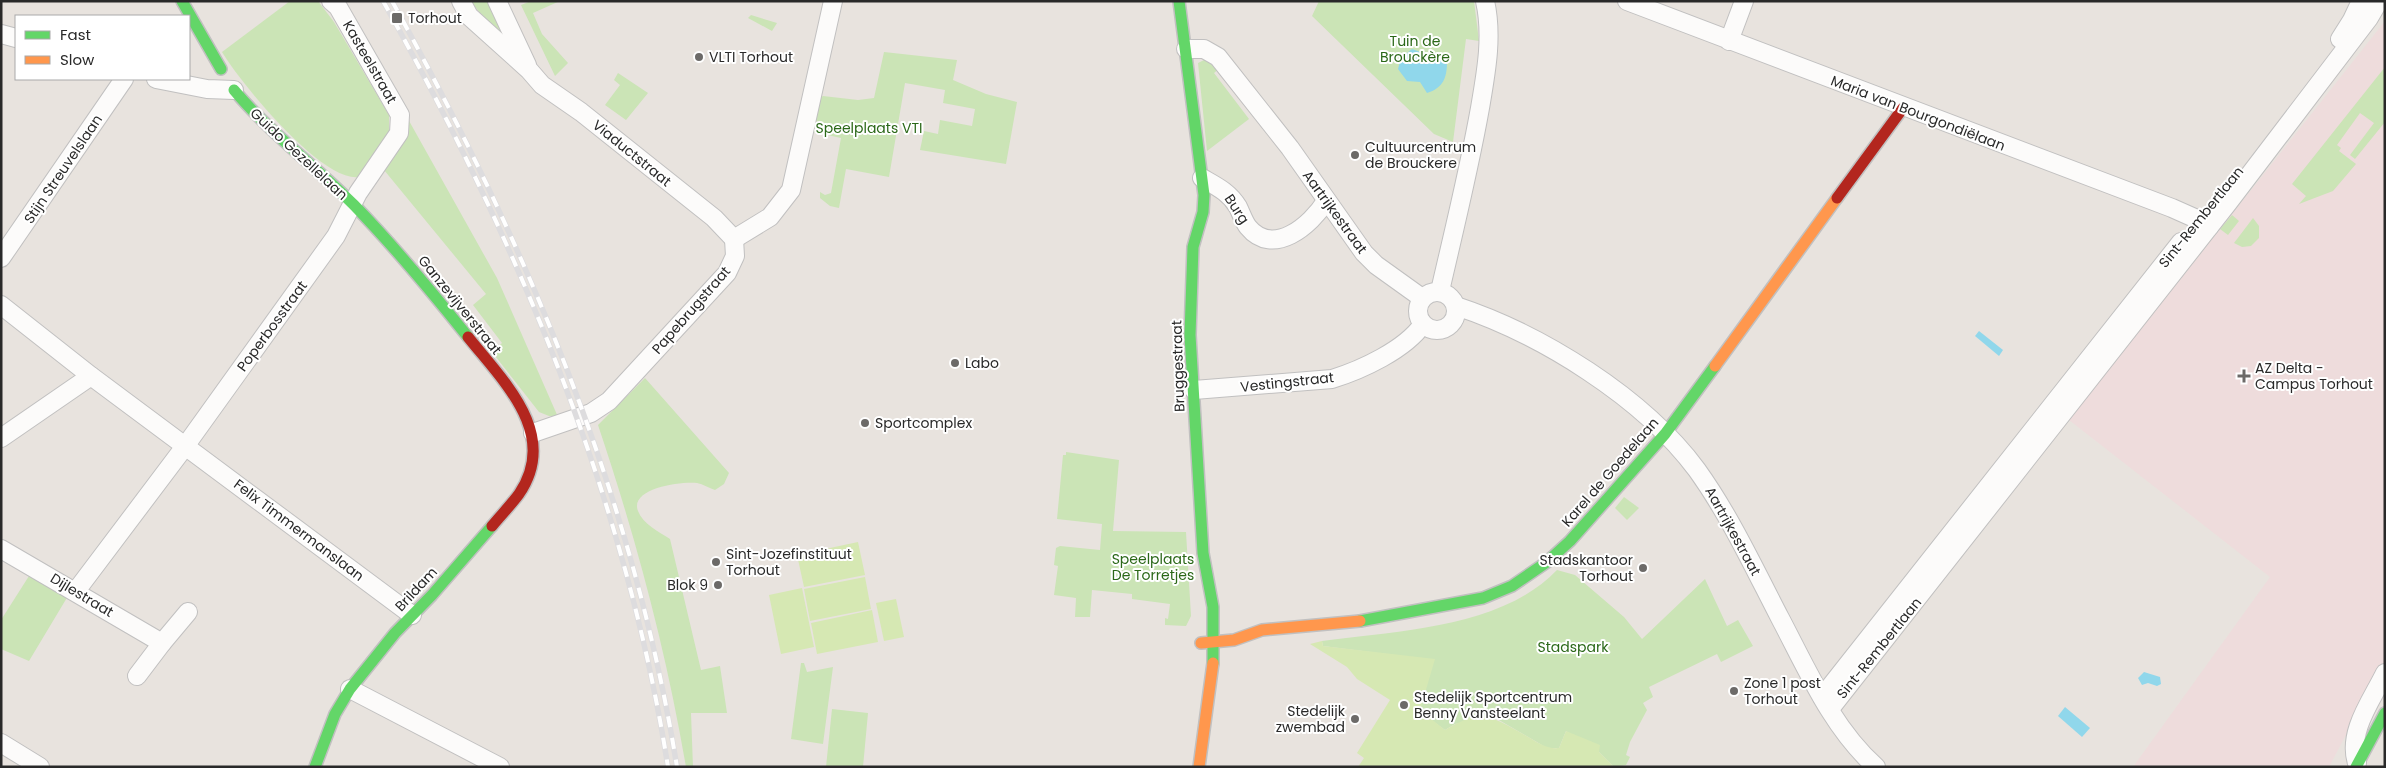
<svg xmlns="http://www.w3.org/2000/svg" width="2386" height="768" font-family="Poppins,sans-serif">
	<style>
		.medical { fill: #eedcdc }
		.green { fill: #cbe4b6 }
		.pitch { fill: #d6e8b3 }
		.water { fill: #90d7eb }
		.lines { fill: none; stroke-linecap: round; stroke-linejoin: round }
		.street-casing { stroke: #c1c0c0; stroke-width: 20 }
		.fast-casing { stroke: #c1c0c0; stroke-width: 14 }
		.slow-casing { stroke: #c1c0c0; stroke-width: 14 }
		.jam-casing { stroke: #c1c0c0; stroke-width: 14 }
		.street { stroke: #fcfbfa; stroke-width: 18 }
		.fast { stroke: #63d668; stroke-width: 11 }
		.slow { stroke: #ff974d; stroke-width: 11 }
		.jam { stroke: #b3261e; stroke-width: 11 }
		.rail-casing { stroke: #dddcde; stroke-width: 5.5 }
		.rail { stroke: #fff; stroke-width: 4; stroke-dasharray: 11; stroke-linecap: butt }
		.poi-dot { fill: #6c6a68; stroke: #fff; stroke-width: 2 }
		.labels { text-anchor: middle; dominant-baseline: central; stroke-width: 4; stroke-linejoin: round; paint-order: stroke }
		.poi-label { font-size: 14px; fill: #292929; stroke: #fff; text-anchor: start }
		.park-label { font-size: 14px; fill: #2b6818; stroke: #fff }
		.street-label { font-size: 14px; fill: #292929; stroke: #fff }
	</style>
	<rect width="100%" height="100%" fill="#e8e3de"/>
	<!-- medical -->
	<polygon class="medical" points="2385,21 2385,661 2329,767 2133,767 2270,577 2069,420"/>
	<!-- green -->
	<g class="green">
		<path d="M290,1H318L334,22L389,115V135L363,176C327,190 239,81 222,52Z"/>
		<polygon points="470,1 487,1 505,38 502,39"/>
		<polygon points="531,1 560,1 533,13 542,34 568,63 555,76 521,5"/>
		<polygon points="1319,1 1474,1 1479,41 1466,39 1453,142 1434,134 1312,16"/>
		<polygon points="751,15 777,23 772,31 748,18"/>
		<polygon points="884,52 957,60 953,80 986,94 1017,102 1006,164 920,150 924,131 938,134 940,120 972,126 975,109 943,103 945,90 905,83 889,177 846,169 839,208 830,206 820,198 820,192 825,195 831,193 841,138 814,132 815,101 823,96 858,100 874,98"/>
		<polygon points="1208,58 1221,67 1214,73 1249,119 1207,151 1198,63"/>
		<polygon points="2385,67 2385,122 2355,159 2350,155 2374,123 2360,113 2337,145 2341,148 2339,151 2356,164 2333,191 2299,204 2306,196 2292,184"/>
		<polygon points="618,73 648,93 626,120 605,105 620,85 614,80"/>
		<path d="M408,119L497,278L558,417L549,416L539,412L492,352L502,343L473,305L486,294L384,170C398,156 404,139 408,119Z"/>
		<polygon points="2232,215 2239,221 2228,235 2220,229"/>
		<polygon points="2253,218 2259,226 2259,238 2251,246 2242,247 2234,243"/>
		<path d="M645,378L729,473L724,484L715,490C709,488 703,484 697,483C682,481 629,488 638,511C643,524 659,532 670,539L701,670L720,666L727,713H691L693,767H686C666,650 636,538 598,425Z"/>
		<polygon points="1066,452 1119,460 1113,531 1186,532 1191,616 1186,626 1165,625 1165,618 1168,619 1170,604 1132,599 1132,594 1092,590 1090,617 1075,617 1076,598 1054,595 1058,566 1054,565 1056,548 1060,546 1100,550 1102,524 1057,519 1063,455 1066,455"/>
		<polygon points="1624,497 1639,508 1627,520 1615,508"/>
		<path d="M1557,570L1575,575L1624,617L1642,639L1705,579L1727,626L1738,620L1753,646L1721,662L1717,654L1649,687L1653,697L1643,703L1647,710L1630,742L1626,755L1630,757L1626,765L1614,767L1599,752L1566,731L1559,748H1547L1492,716L1455,724L1445,730L1419,711L1434,660L1323,646L1322,641C1397,631 1502,628 1557,570Z"/>
		<polygon points="29,576 68,596 29,661 1,649 1,620"/>
		<polygon points="801,663 804,663 807,672 833,667 823,744 791,739"/>
		<polygon points="832,709 868,713 863,767 826,767"/>
	</g>
	<!-- pitch -->
	<g class="pitch">
		<polygon points="858,542 865,575 804,587 797,555"/>
		<polygon points="865,577 871,609 810,621 804,589"/>
		<polygon points="802,588 814,647 781,654 769,595"/>
		<polygon points="896,599 904,637 884,641 876,603"/>
		<polygon points="872,610 878,642 817,654 811,623"/>
		<path d="M1322,641L1323,646L1435,659L1420,710L1445,730C1484,706 1494,718 1530,738C1540,744 1547,749 1559,748L1566,731L1600,745L1599,752L1614,767H1358L1364,758L1357,753L1390,700L1357,679L1347,667L1310,644Z"/>
	</g>
	<!-- water -->
	<g class="water">
		<path d="M1412,49L1447,62C1447,78 1443,88 1427,93L1420,82L1407,81L1398,69L1401,58Z"/>
		<polygon points="1979,331 2003,350 1999,356 1975,336"/>
		<polygon points="2144,672 2160,677 2161,684 2157,686 2148,683 2142,685 2138,678"/>
		<polygon points="2065,707 2090,728 2082,737 2058,716"/>
	</g>
	<g class="lines">
		<defs>
			<g id="street">
				<polyline points="461,1 469,16 529,70 542,85 581,112 714,218 734,239"/>
				<polyline points="497,1 527,65"/>
				<polyline points="1627,1 2172,208 2199,220 2209,227"/>
				<polyline points="1,34 16,38"/>
				<polyline points="2340,39 2352,20 2361,1"/>
				<polyline points="1729,41 1744,1"/>
				<polyline points="1186,49 1204,49 1218,57 1290,148 1364,253 1376,265 1422,298"/>
				<polyline points="156,79 207,89 234,90"/>
				<path d="M1202,178C1216,186 1229,192 1238,207C1241,213 1244,222 1248,227C1273,258 1311,225 1326,201"/>
				<polyline points="734,239 770,217 791,190 833,1"/>
				<polyline points="1,258 124,79"/>
				<path d="M1440,291C1454,230 1469,170 1480,108C1486,73 1493,36 1485,1"/>
				<circle cx="1437" cy="311" r="19"/>
				<polyline points="1,305 91,376 412,615"/>
				<path d="M1456,306C1541,334 1643,397 1697,470C1730,516 1754,568 1780,618C1807,669 1832,728 1876,767"/>
				<path d="M1194,390L1332,379C1361,370 1405,350 1423,324"/>
				<polyline points="533,433 591,413 609,401 727,273 735,256 734,239"/>
				<polyline points="1,438 91,376"/>
				<polyline points="1,549 162,643 188,612"/>
				<polyline points="76,591 186,445 336,236 358,193 399,133 400,115 338,7 331,1"/>
				<polyline points="137,676 162,643"/>
				<polyline points="350,689 500,767"/>
				<polyline points="1822,697 2181,242"/>
				<polyline points="1830,709 2228,203 2369,18 2379,1"/>
				<polyline points="1,743 40,767"/>
				<path d="M2357,763C2347,732 2372,700 2385,673"/>
			</g>
			<g id="fast">
				<polyline points="182,1 221,69"/>
				<polyline points="1179,1 1204,195 1203,212 1193,247 1190,335 1203,553 1213,607 1213,663"/>
				<path d="M234,90C270,133 315,166 354,205C395,247 432,292 468,337"/>
				<polyline points="1360,621 1483,598 1512,586 1547,562 1570,541 1665,434 1715,366"/>
				<polyline points="315,767 335,714 350,689 395,633 432,595 492,526"/>
				<polyline points="2356,767 2385,713"/>
			</g>
			<g id="slow">
				<polyline points="1715,366 1837,198"/>
				<polyline points="1201,643 1234,640 1262,630 1360,621"/>
				<polyline points="1199,767 1213,663"/>
			</g>
			<g id="jam">
				<polyline points="1837,198 1903,108"/>
				<path d="M468,337C503,381 560,434 519,494C511,505 501,515 492,526"/>
			</g>
		</defs>
		<!-- street casing -->
		<use href="#street" class="street-casing"/>
		<!-- fast casing -->
		<use href="#fast" class="fast-casing"/>
		<!-- slow casing -->
		<use href="#slow" class="slow-casing"/>
		<!-- jam casing -->
		<use href="#jam" class="jam-casing"/>
		<!-- street -->
		<use href="#street" class="street"/>
		<!-- fast -->
		<use href="#fast" class="fast"/>
		<!-- slow -->
		<use href="#slow" class="slow"/>
		<!-- jam -->
		<use href="#jam" class="jam"/>
		<defs>
			<g id="rail">
				<path d="M383,1C517,240 625,495 668,767"/>
				<path d="M392,1C525,242 633,494 677,767"/>
			</g>
		</defs>
		<!-- rail casing -->
		<use href="#rail" class="rail-casing"/>
		<!-- rail -->
		<use href="#rail" class="rail"/>
	</g>
	<!-- markers -->
	<g class="poi-dot">
		<rect x="391" y="12" width="12" height="12" rx="2.5"/>
		<circle cx="699" cy="57" r="5"/>
		<circle cx="1355" cy="155" r="5"/>
		<circle cx="955" cy="363" r="5"/>
		<path d="M2241.5 368.5h5v5h5v5h-5v5h-5v-5h-5v-5h5z"/>
		<circle cx="865" cy="423" r="5"/>
		<circle cx="716" cy="562" r="5"/>
		<circle cx="1643" cy="568" r="5"/>
		<circle cx="718" cy="585" r="5"/>
		<circle cx="1734" cy="691" r="5"/>
		<circle cx="1404" cy="705" r="5"/>
		<circle cx="1355" cy="719" r="5"/>
	</g>
	<g class="labels">
		<!-- poi labels -->
		<g class="poi-label">
			<text x="408" y="18">Torhout</text>
			<text x="709" y="57">VLTI Torhout</text>
			<text x="1365" y="147">Cultuurcentrum<tspan x="1365" dy="16">de Brouckere</tspan></text>
			<text x="965" y="363">Labo</text>
			<text x="2255" y="368">AZ Delta -<tspan x="2255" dy="16">Campus Torhout</tspan></text>
			<text x="875" y="423">Sportcomplex</text>
			<text x="726" y="554">Sint-Jozefinstituut<tspan x="726" dy="16">Torhout</tspan></text>
			<text x="1633" y="560" text-anchor="end">Stadskantoor<tspan x="1633" dy="16">Torhout</tspan></text>
			<text x="708" y="585" text-anchor="end">Blok 9</text>
			<text x="1744" y="683">Zone 1 post<tspan x="1744" dy="16">Torhout</tspan></text>
			<text x="1414" y="697">Stedelijk Sportcentrum<tspan x="1414" dy="16">Benny Vansteelant</tspan></text>
			<text x="1345" y="711" text-anchor="end">Stedelijk<tspan x="1345" dy="16">zwembad</tspan></text>
		</g>
		<!-- park labels -->
		<g class="park-label">
			<text x="1415" y="41">Tuin de<tspan x="1415" dy="16">Brouckère</tspan></text>
			<text x="869" y="128">Speelplaats VTI</text>
			<text x="1153" y="559">Speelplaats<tspan x="1153" dy="16">De Torretjes</tspan></text>
			<text x="1573" y="647">Stadspark</text>
		</g>
		<!-- street labels -->
		<g class="street-label">
			<text transform="translate(370 62) rotate(60)">Kasteelstraat</text>
			<text transform="translate(1918 113) rotate(21)">Maria van Bourgondiëlaan</text>
			<text transform="translate(632 153) rotate(39)">Viaductstraat</text>
			<text transform="translate(299 154) rotate(43)">Guido Gezellelaan</text>
			<text transform="translate(63 169) rotate(-56)">Stijn Streuvelslaan</text>
			<text transform="translate(1237 209) rotate(57)">Burg</text>
			<text transform="translate(1335 212) rotate(54)">Aartrijkestraat</text>
			<text transform="translate(2201 217) rotate(-51)">Sint-Rembertlaan</text>
			<text transform="translate(460 305) rotate(51)">Ganzevijverstraat</text>
			<text transform="translate(691 310) rotate(-49)">Papebrugstraat</text>
			<text transform="translate(272 326) rotate(-54)">Poperbosstraat</text>
			<text transform="translate(1178 366) rotate(-92)">Bruggestraat</text>
			<text transform="translate(1287 382) rotate(-6)">Vestingstraat</text>
			<text transform="translate(1610 472) rotate(-49)">Karel de Goedelaan</text>
			<text transform="translate(299 530) rotate(37)">Felix Timmermanslaan</text>
			<text transform="translate(1733 531) rotate(61)">Aartrijkestraat</text>
			<text transform="translate(416 589) rotate(-47)">Brildam</text>
			<text transform="translate(82 595) rotate(31)">Dijlestraat</text>
			<text transform="translate(1879 648) rotate(-51)">Sint-Rembertlaan</text>
		</g>
	</g>
	<!-- border -->
	<rect width="2386" height="768" fill="none" stroke="#292929" stroke-width="5"/>
	<!-- legend -->
	<rect x="15" y="15" width="175" height="65" fill="#ffffff" stroke="#a9a9a9"/>
	<rect x="25" y="31" width="25" height="8" fill="#63d668" stroke="#a9a9a9"/>
	<text x="60" y="40" font-size="15" fill="#292929">Fast</text>
	<rect x="25" y="56" width="25" height="8" fill="#ff974d" stroke="#a9a9a9"/>
	<text x="60" y="65" font-size="15" fill="#292929">Slow</text>
</svg>
